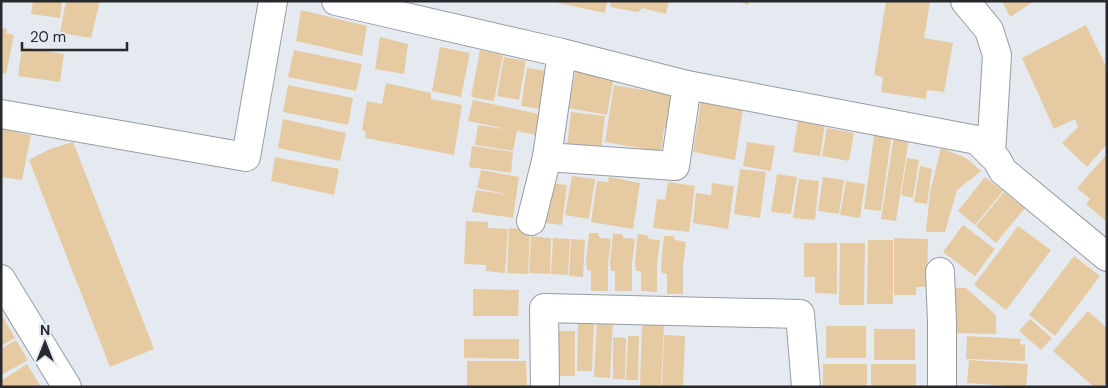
<svg xmlns="http://www.w3.org/2000/svg" width="1108" height="388" font-family="'DM Sans',sans-serif">
	<style>
		.building { fill: #e6cba2 }
		.lines { fill: none; stroke-linecap: round; stroke-linejoin: round }
		.minor-casing { stroke: #979ca3; stroke-width: 30 }
		.minor { stroke: #fff; stroke-width: 28 }
	</style>
	<rect width="100%" height="100%" fill="#e5eaf1"/>
	<!-- building -->
	<g class="building">
		<polygon points="33,1 62,1 60,18 31,14"/>
		<polygon points="66,1 100,1 91,38 60,33"/>
		<polygon points="558,1 607,1 605,13 558,3"/>
		<polygon points="611,1 669,1 666,14 642,8 640,11 637,12 610,7"/>
		<polygon points="737,1 749,1 748,5"/>
		<polygon points="886,1 930,2 924,38 953,43 944,92 927,90 926,99 881,92 883,77 874,75"/>
		<polygon points="1002,1 1034,1 1010,17"/>
		<polygon points="301,10 367,26 362,56 296,41"/>
		<polygon points="1086,25 1107,68 1107,144 1087,167 1062,143 1078,127 1075,119 1054,129 1022,58"/>
		<polygon points="1,28 7,29 6,33 14,35 6,74 1,72"/>
		<polygon points="380,37 408,44 404,74 375,69"/>
		<polygon points="22,47 64,54 60,82 18,76"/>
		<polygon points="440,47 470,53 461,97 432,91"/>
		<polygon points="294,50 362,64 356,91 288,77"/>
		<polygon points="480,50 503,55 494,101 471,97"/>
		<polygon points="504,57 526,61 519,100 497,96"/>
		<polygon points="527,68 548,71 541,109 521,106"/>
		<polygon points="576,69 614,76 607,115 568,108"/>
		<polygon points="386,83 431,93 431,99 462,105 454,155 365,138 366,132 362,130 367,101 382,104"/>
		<polygon points="288,85 353,98 348,125 283,112"/>
		<polygon points="614,85 672,95 670,128 664,128 661,152 605,142"/>
		<polygon points="473,100 539,114 535,135 517,131 513,151 475,145 478,125 511,130 468,121"/>
		<polygon points="701,100 743,108 735,160 693,152"/>
		<polygon points="571,112 605,116 601,150 567,146"/>
		<polygon points="283,119 346,133 340,161 278,148"/>
		<polygon points="798,121 825,124 820,156 793,152"/>
		<polygon points="1,126 19,128 18,133 31,135 22,180 1,177"/>
		<polygon points="827,128 854,133 849,161 822,156"/>
		<polygon points="875,129 892,132 881,211 864,209"/>
		<polygon points="894,136 909,138 896,221 881,219"/>
		<polygon points="73,142 154,349 110,367 29,160 50,149"/>
		<polygon points="747,142 775,146 771,171 743,166"/>
		<polygon points="472,146 513,152 511,173 469,167"/>
		<polygon points="941,148 966,158 981,171 957,190 945,232 926,232 930,192"/>
		<polygon points="1107,154 1107,222 1086,204 1090,199 1077,188"/>
		<polygon points="275,157 339,169 334,195 271,181"/>
		<polygon points="907,158 919,160 913,198 901,195"/>
		<polygon points="920,166 932,169 927,204 914,202"/>
		<polygon points="740,169 766,172 760,218 734,214"/>
		<polygon points="481,170 519,177 513,218 472,212 476,190 510,195 477,188"/>
		<polygon points="777,174 797,177 791,214 771,212"/>
		<polygon points="572,176 595,179 589,219 565,215"/>
		<polygon points="609,177 640,183 633,229 591,222 597,181 608,182"/>
		<polygon points="823,177 844,180 839,214 818,211"/>
		<polygon points="985,177 1003,191 975,225 958,211"/>
		<polygon points="799,179 819,181 815,220 793,218"/>
		<polygon points="846,181 865,184 860,218 840,215"/>
		<polygon points="668,182 695,186 689,232 653,228 657,199 665,200"/>
		<polygon points="549,183 567,185 562,225 543,223"/>
		<polygon points="712,183 734,186 728,229 693,223 696,193 711,195"/>
		<polygon points="1004,192 1025,208 996,243 976,226"/>
		<polygon points="466,221 488,222 488,228 508,229 505,273 486,271 486,265 464,264"/>
		<polygon points="963,225 995,249 975,276 943,252"/>
		<polygon points="1018,226 1051,250 1006,310 974,285"/>
		<polygon points="509,228 530,229 528,274 507,273"/>
		<polygon points="589,233 598,233 600,238 611,239 608,264 608,291 591,291 591,271 587,270 586,262"/>
		<polygon points="613,234 622,234 624,238 635,239 632,264 632,291 615,291 615,271 611,271 610,263"/>
		<polygon points="638,234 647,235 649,239 660,240 657,265 657,292 641,291 641,271 636,271 635,263 637,239"/>
		<polygon points="531,236 551,238 550,274 529,273"/>
		<polygon points="664,236 673,236 675,240 686,242 683,267 683,294 667,294 667,274 662,273 661,265"/>
		<polygon points="553,238 570,239 568,275 551,274"/>
		<polygon points="894,238 928,239 927,287 916,287 916,295 894,295"/>
		<polygon points="571,239 585,240 583,277 569,276"/>
		<polygon points="868,240 893,240 893,304 867,304"/>
		<polygon points="804,243 837,243 837,294 815,293 815,277 804,277"/>
		<polygon points="840,243 865,243 864,305 839,305"/>
		<polygon points="1074,256 1100,276 1055,336 1029,315"/>
		<polygon points="952,288 966,288 996,315 996,334 951,333"/>
		<polygon points="473,289 519,290 518,316 473,316"/>
		<polygon points="1088,311 1107,328 1107,382 1102,387 1094,387 1053,351"/>
		<polygon points="1,314 15,338 1,346"/>
		<polygon points="597,319 613,320 610,378 594,377"/>
		<polygon points="1030,319 1052,338 1041,350 1019,331"/>
		<polygon points="578,321 594,321 592,371 577,371"/>
		<polygon points="642,322 664,323 661,387 640,387"/>
		<rect x="826" y="326" width="40" height="32"/>
		<rect x="874" y="329" width="41" height="31"/>
		<rect x="554" y="331" width="21" height="45"/>
		<polygon points="664,335 685,336 683,387 662,387"/>
		<polygon points="628,336 639,336 638,380 626,380"/>
		<polygon points="967,336 1021,339 1020,344 1025,345 1025,361 966,359"/>
		<polygon points="613,337 626,338 625,379 613,379"/>
		<polygon points="464,339 519,339 519,359 464,358"/>
		<polygon points="16,340 28,360 1,375 1,349"/>
		<polygon points="969,360 1028,364 1026,387 967,383"/>
		<polygon points="467,361 526,361 527,387 467,387"/>
		<polygon points="27,364 41,387 1,387 1,381"/>
		<rect x="823" y="364" width="44" height="23"/>
		<rect x="871" y="364" width="45" height="23"/>
	</g>
	<g class="lines">
		<defs>
			<g id="minor">
				<polyline points="336,1 562,53 687,85 977,140 997,160 1003,171 1107,257"/>
				<polyline points="965,1 989,30 997,55 991,154"/>
				<polyline points="562,53 547,157 675,166 687,85"/>
				<polyline points="1,114 246,157 273,1"/>
				<polyline points="531,221 547,157"/>
				<polyline points="940,272 942,321 942,387"/>
				<polyline points="1,279 67,387"/>
				<polyline points="545,387 544,308 800,314 806,387"/>
			</g>
		</defs>
		<!-- minor casing -->
		<use href="#minor" class="minor-casing"/>
		<!-- minor -->
		<use href="#minor" class="minor"/>
	</g>
	<!-- border -->
	<rect width="1108" height="388" fill="none" stroke="#28292c" stroke-width="5"/>
	<!-- north arrow -->
	<g transform="translate(45 343)" stroke="#e5eaf1" stroke-width="4" paint-order="stroke">
	<path d="M0-4L9 19L0 12L-9 19Z" fill="#28292c"/>
	<text y="-8" font-size="14" font-weight="bold" text-anchor="middle" fill="#28292c">N</text>
	</g>
	<!-- scale -->
	<path d="M22 42v8h105v-8" fill="none" stroke="#28292c" stroke-width="2.5"/>
	<text x="30" y="42" font-size="15" fill="#28292c" stroke="#e5eaf1" stroke-width="4" paint-order="stroke">20 m</text>
</svg>
